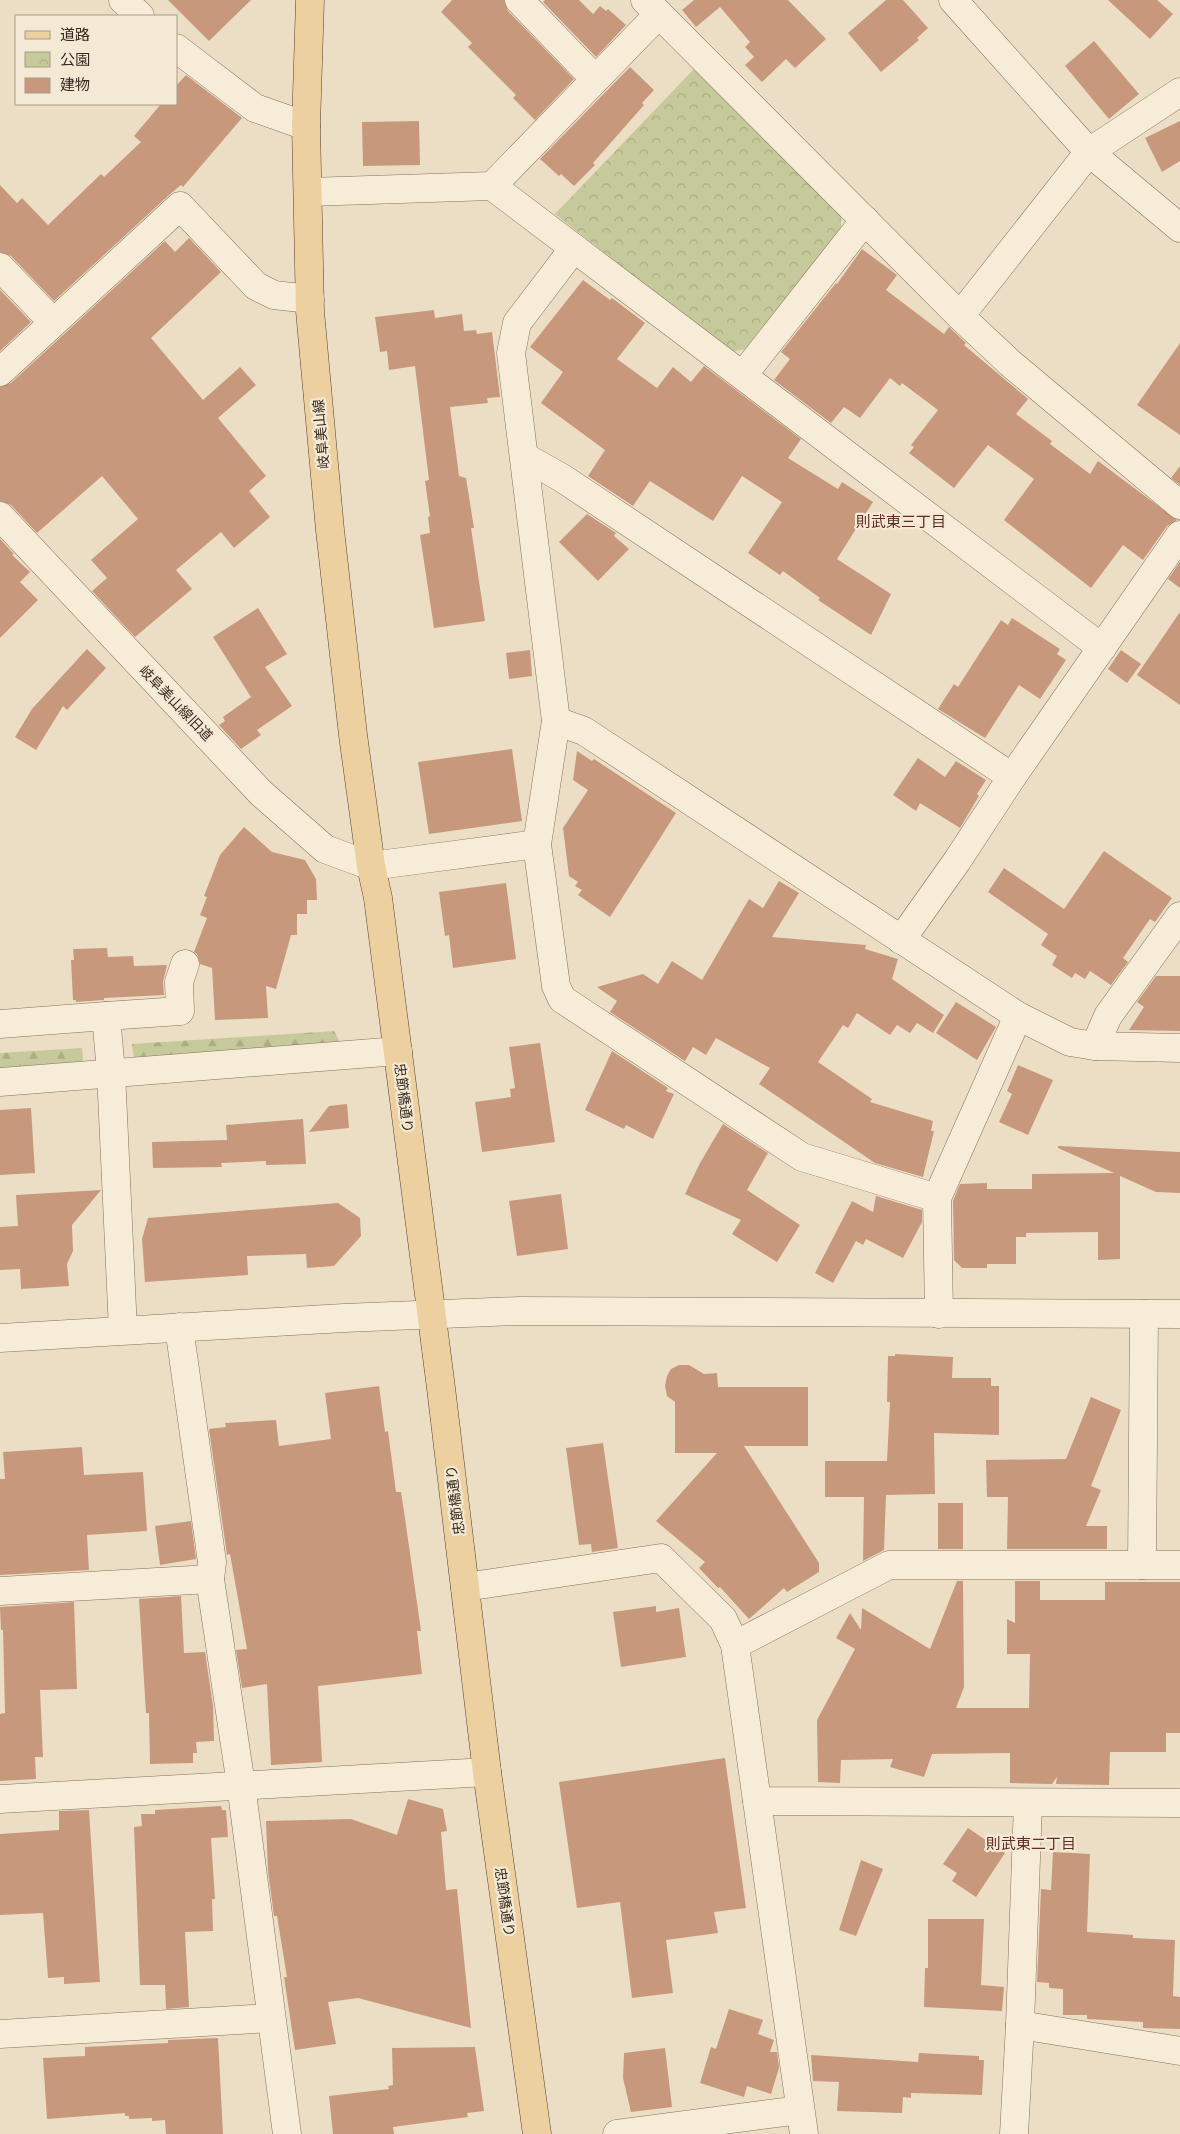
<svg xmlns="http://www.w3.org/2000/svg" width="1180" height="2134" font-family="'IBM Plex Serif','Noto Sans JP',serif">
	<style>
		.forest { fill: url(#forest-firs) }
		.park { fill: url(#park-crowns) }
		.building { fill: #c8987d }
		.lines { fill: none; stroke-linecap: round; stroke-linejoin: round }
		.minor-casing { stroke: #86705c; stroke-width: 29 }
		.tertiary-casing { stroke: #86705c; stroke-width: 29 }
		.primary-casing { stroke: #543f30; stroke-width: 29 }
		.minor { stroke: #f7ecd8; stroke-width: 28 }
		.tertiary { stroke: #f7ecd8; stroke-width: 28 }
		.primary { stroke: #edd09f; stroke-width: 28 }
		.labels { text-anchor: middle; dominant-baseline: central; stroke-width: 4.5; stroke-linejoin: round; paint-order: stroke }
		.street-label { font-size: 14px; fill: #37291f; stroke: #f4e9d4 }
		.neighbourhood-label { font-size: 15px; fill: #612b21; stroke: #f4e9d4 }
	</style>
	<defs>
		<pattern id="forest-firs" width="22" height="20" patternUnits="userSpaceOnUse" patternTransform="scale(1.25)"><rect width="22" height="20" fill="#c6c999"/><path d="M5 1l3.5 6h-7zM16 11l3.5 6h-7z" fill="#abad83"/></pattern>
		<pattern id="park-crowns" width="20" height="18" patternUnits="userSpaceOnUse" patternTransform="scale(1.25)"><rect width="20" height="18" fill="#c6c999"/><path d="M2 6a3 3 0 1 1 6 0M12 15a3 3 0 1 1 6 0" fill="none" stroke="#abad83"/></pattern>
	</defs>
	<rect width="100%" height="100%" fill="#ecdec5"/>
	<!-- forest -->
	<g class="forest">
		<polygon points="334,1031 342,1046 134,1060 132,1044"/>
		<polygon points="82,1048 83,1062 0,1068 0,1053"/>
	</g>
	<!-- park -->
	<polygon class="park" points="694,69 841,216 841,230 745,349 731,352 555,214"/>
	<!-- building -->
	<g class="building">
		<polygon points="168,0 251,0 209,41"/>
		<polygon points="452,0 504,0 508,11 574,79 535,120 513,98 516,95 468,47 472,43 441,12"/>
		<polygon points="545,0 579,0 593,14 600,6 606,11 608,9 626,25 596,57 543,2"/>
		<polygon points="694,0 788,0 826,39 795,68 786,59 762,82 745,65 754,57 745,47 750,42 720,7 696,27 682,10"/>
		<polygon points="886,0 903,0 928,28 917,38 919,40 881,72 848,33"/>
		<polygon points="1108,0 1157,0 1173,14 1150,39"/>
		<polygon points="1094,41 1139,94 1109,119 1065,66"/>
		<polygon points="630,67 654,90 642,103 644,105 593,163 595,165 574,186 561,174 559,176 540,159"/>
		<polygon points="186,75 242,118 183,187 181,185 169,195 54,301 11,256 0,252 0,185 17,203 22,198 48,225 101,174 104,177 141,142 134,136 161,104 176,104 176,86"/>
		<polygon points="419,121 420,165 363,166 362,122"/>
		<polygon points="1180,121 1180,161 1162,172 1145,138"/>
		<polygon points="189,238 221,272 151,338 203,400 240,367 256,385 218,418 266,476 249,491 270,517 234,548 221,532 176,570 192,589 135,637 92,591 107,578 91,560 138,519 102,476 37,533 11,505 0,501 0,387 11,383 165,241 175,252"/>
		<polygon points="862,249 897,275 886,290 944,334 949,327 966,343 964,345 1028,399 1016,414 1052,441 1050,444 1090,474 1098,461 1177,520 1167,526 1143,560 1123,545 1091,588 1004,520 1034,479 988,445 954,488 909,453 914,447 911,445 938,410 902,383 900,386 890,378 860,418 844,407 831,423 774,380 790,359 781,352 836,283 837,284"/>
		<polygon points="583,280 610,300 612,298 645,323 617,359 657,388 673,367 691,382 704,366 801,439 788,458 838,489 842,482 873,502 837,559 891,594 871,635 818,600 820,598 783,571 780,575 748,553 782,502 742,476 713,521 650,481 633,506 588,476 605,450 541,403 563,372 530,347"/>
		<polygon points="0,290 31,322 0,351"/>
		<polygon points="434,310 435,318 462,314 464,331 476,330 477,334 492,332 500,397 487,398 488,403 450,407 459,476 466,478 474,528 471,528 485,621 434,628 420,535 430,533 428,517 430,516 425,481 429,480 415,366 389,370 387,351 380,352 375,317"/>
		<polygon points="1180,343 1180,435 1137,405"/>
		<polygon points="1180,466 1180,485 1171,478"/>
		<polygon points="587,514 616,533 614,536 629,549 598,581 559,542"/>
		<polygon points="0,539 14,554 12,555 30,572 20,582 38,600 0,638"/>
		<polygon points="1180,562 1180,588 1168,579"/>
		<polygon points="258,608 287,654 265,667 292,706 257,730 261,735 241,749 219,725 225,721 223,717 251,697 213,637"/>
		<polygon points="1180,612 1180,705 1137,675"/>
		<polygon points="1012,618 1060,649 1057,654 1066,660 1040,699 1019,685 985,738 938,709 954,684 958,687 1001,620 1008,625"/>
		<polygon points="87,649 106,668 67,710 63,706 36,750 15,737 32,709"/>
		<polygon points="530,650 532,676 509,679 506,653"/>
		<polygon points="1121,650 1141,664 1127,683 1108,669"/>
		<polygon points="512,749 522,821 429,834 418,762"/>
		<polygon points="577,751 592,761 594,759 676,813 610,917 578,895 582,890 575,886 578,882 569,876 563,828 588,790 573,780"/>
		<polygon points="918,758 945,777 956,761 986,780 977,794 979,796 960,828 920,803 916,811 893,795"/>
		<polygon points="244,827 272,852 305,860 316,879 317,900 307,900 307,914 297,914 297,935 291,935 276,989 266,986 268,1018 215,1020 212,968 200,964 197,954 194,952 207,918 200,915 207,897 204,896 220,855"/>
		<polygon points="1104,851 1172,898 1155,922 1150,919 1123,958 1128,962 1111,985 1090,971 1085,979 1075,973 1072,978 1052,965 1057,956 1041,945 1048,934 988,892 1004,868 1064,909"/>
		<polygon points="779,881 799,893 772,937 866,945 865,949 898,959 892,979 944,1015 933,1033 917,1023 910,1033 897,1025 890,1035 857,1013 848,1028 843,1025 818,1062 872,1099 870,1102 933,1121 931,1131 934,1131 923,1177 875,1163 759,1084 770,1068 716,1038 706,1055 693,1047 685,1061 610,1012 617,1001 597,987 643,974 658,984 672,961 702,980 749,899 763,908"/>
		<polygon points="506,883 516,959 453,968 449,935 445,936 439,892"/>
		<polygon points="107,948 108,957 133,956 134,966 167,965 163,982 164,995 104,998 104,1000 76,1002 76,1000 73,1000 71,960 74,960 73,949"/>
		<polygon points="1156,976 1180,976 1180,1031 1129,1030 1144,1007 1137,1002"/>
		<polygon points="956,1002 996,1027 977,1060 936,1033"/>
		<polygon points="540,1043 555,1142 482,1152 475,1102 511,1097 510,1089 515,1088 509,1047"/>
		<polygon points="612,1051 668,1088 666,1091 674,1094 653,1139 626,1125 624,1129 585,1110"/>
		<polygon points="1018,1065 1053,1080 1028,1135 999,1122 1012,1094 1007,1091"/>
		<polygon points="347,1104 349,1128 309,1132 329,1106"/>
		<polygon points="31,1108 35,1173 0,1175 0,1110"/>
		<polygon points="303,1119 306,1164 266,1165 266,1161 221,1163 222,1167 153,1168 152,1142 227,1140 226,1125"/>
		<polygon points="723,1124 768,1153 747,1190 800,1225 777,1262 732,1234 741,1220 685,1194 700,1163"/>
		<polygon points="1058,1146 1180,1152 1180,1193 1156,1192 1120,1176 1120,1259 1098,1260 1098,1232 1026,1233 1026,1237 1016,1237 1016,1264 987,1264 987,1268 962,1268 954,1260 953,1201 960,1184 987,1183 987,1189 1032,1189 1032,1174 1114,1173 1058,1148"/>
		<polygon points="101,1190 72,1225 73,1251 67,1264 69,1286 21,1289 20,1269 0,1270 0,1227 18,1226 16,1195"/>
		<polygon points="561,1194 568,1249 517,1256 509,1201"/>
		<polygon points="876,1196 922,1210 922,1222 903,1258 866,1239 863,1245 856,1241 833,1283 815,1273 852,1201 873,1212"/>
		<polygon points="338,1203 360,1218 361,1236 334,1266 307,1268 306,1254 247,1256 248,1275 145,1282 142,1239 148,1218"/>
		<polygon points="895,1354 953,1357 952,1378 991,1378 991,1386 999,1386 999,1435 934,1433 935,1494 886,1495 884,1550 863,1561 864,1497 825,1497 825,1461 887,1461 890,1402 887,1402 888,1356 895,1356"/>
		<polygon points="679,1365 689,1365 704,1374 717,1373 718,1387 808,1387 808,1446 744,1446 819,1563 819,1572 787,1592 784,1588 749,1619 720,1587 718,1588 699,1568 705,1562 656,1521 717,1453 675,1453 675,1402 667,1396 665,1386 667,1376 671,1369"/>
		<polygon points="379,1386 385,1432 388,1431 396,1492 401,1492 405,1518 421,1631 417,1631 422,1674 318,1686 322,1762 271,1765 267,1684 242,1688 236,1650 247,1649 230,1554 227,1555 209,1429 226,1427 225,1423 276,1420 279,1446 331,1439 325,1393"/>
		<polygon points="1091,1397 1121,1410 1091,1486 1101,1490 1086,1526 1107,1526 1107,1549 1007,1549 1008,1497 987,1497 986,1460 1066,1459"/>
		<polygon points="603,1443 618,1548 592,1552 591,1544 579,1545 566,1448"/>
		<polygon points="82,1447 84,1475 143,1472 147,1531 87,1535 89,1570 0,1575 0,1479 5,1479 3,1452"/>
		<rect x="938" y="1503" width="25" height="46"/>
		<polygon points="191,1521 196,1559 160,1565 155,1526"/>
		<polygon points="957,1581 963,1581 964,1687 956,1708 1029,1708 1030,1654 1007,1654 1007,1619 1015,1623 1015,1581 1040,1581 1040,1600 1105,1600 1105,1582 1180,1582 1180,1733 1166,1733 1166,1752 1110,1752 1109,1785 1056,1784 1057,1777 1052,1784 1010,1783 1010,1753 932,1754 924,1777 890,1767 893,1759 841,1760 840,1783 818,1782 817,1720 855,1649 836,1638 850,1613 861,1630 862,1608 930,1649"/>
		<polygon points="181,1596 184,1653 205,1652 213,1706 214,1741 196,1742 197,1753 193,1753 193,1763 150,1764 149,1713 146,1713 139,1599"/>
		<polygon points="74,1602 77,1689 40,1690 43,1757 35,1757 36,1779 0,1781 0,1714 5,1713 3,1630 1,1630 0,1607"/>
		<polygon points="656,1606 656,1612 679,1608 686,1657 621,1667 613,1612"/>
		<polygon points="725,1758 746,1908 714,1912 718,1933 666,1940 673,1993 632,1998 620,1902 577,1908 559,1782"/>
		<polygon points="408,1799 443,1809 447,1831 441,1832 446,1890 457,1889 471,2028 358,1998 328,2002 336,2044 295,2050 284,1977 287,1977 277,1916 274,1916 268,1871 266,1821 351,1819 397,1835"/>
		<polygon points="221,1806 222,1810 226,1810 228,1837 211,1838 215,1899 212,1899 213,1931 185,1932 189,2007 166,2009 165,1985 140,1985 134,1827 142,1826 141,1814 155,1814 155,1810"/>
		<polygon points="89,1810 100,1982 64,1984 64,1977 48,1978 43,1913 0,1915 0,1834 59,1830 59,1811"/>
		<polygon points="968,1828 1005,1853 976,1897 952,1881 957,1873 943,1864"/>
		<polygon points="1053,1852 1090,1854 1087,1932 1133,1935 1133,1938 1175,1940 1173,1996 1180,1997 1180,2029 1143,2028 1143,2022 1087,2019 1087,2015 1063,2015 1063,1989 1049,1988 1049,1983 1037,1982 1041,1889 1051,1890"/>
		<polygon points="861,1860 883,1869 856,1936 839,1930"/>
		<polygon points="928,1919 984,1919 981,1985 1004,1987 1002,2011 924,2007 925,1968 928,1968"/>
		<polygon points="729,2009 763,2020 758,2034 774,2040 770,2052 777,2052 779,2068 771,2094 747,2086 744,2097 700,2083 711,2047 716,2049"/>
		<polygon points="218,2038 223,2134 166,2134 165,2120 152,2121 152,2118 129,2119 129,2116 125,2116 125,2113 47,2119 43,2058 85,2056 85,2047 168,2043 168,2040"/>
		<polygon points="475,2047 484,2111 467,2113 468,2117 393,2127 394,2134 333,2134 329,2096 389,2089 388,2086 393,2085 392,2048"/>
		<polygon points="665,2048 672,2107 631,2112 623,2078 624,2053"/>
		<polygon points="919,2053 979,2056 979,2060 984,2060 982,2095 911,2093 911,2098 903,2097 902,2113 837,2111 839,2082 813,2081 811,2055 918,2062"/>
	</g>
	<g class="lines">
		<defs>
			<g id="minor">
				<polyline points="123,0 140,16"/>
				<polyline points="519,0 595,79"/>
				<polyline points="645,0 960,316 1010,363 1180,505"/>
				<polyline points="176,48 255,108 306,126"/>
				<polyline points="492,186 659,14"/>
				<polyline points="308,192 492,186 1102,648"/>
				<polyline points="574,248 517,323 511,353 556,721 537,844 556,986 562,999 802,1157 937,1198"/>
				<polyline points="0,267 52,321"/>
				<polyline points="960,316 1089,152 1180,92"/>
				<polyline points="0,372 180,206 256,286 274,295 310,299"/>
				<polyline points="743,375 865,220"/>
				<polyline points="525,457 562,478 1012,777"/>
				<polyline points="0,516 261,793 325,849 371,866 537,844"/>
				<polyline points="556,721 584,731 1018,1016 1070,1042 1095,1046 1180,1048"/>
				<polyline points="901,940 957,861 1012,777 1180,535"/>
				<polyline points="1095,1046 1108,1016 1180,916"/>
				<polyline points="0,1082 398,1051"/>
				<polyline points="939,1314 937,1198 1018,1016"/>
				<polyline points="179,1327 212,1562 210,1579 241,1785 287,2134"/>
				<polyline points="123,1330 111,1072 106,1016 180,1011 179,982 185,964"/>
				<polyline points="1142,1565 1144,1314"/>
				<polyline points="465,1587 661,1558 723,1619 735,1645 757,1801 1180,1803"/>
				<polyline points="0,1591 210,1579"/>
				<polyline points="735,1645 889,1565 1180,1565"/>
				<polyline points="0,1799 487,1772"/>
				<polyline points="757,1801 804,2134"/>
				<polyline points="1020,2025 1180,2051"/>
				<polyline points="0,2034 271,2018"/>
				<polyline points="617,2134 800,2110"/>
				<polyline points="1014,2134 1020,2025 1028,1803"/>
			</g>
			<g id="tertiary">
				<polyline points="953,0 1089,152 1180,228"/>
				<polyline points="0,1024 106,1016"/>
				<polyline points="0,1338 344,1318 519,1311 1180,1314"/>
			</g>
			<polyline id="primary" points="310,0 306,126 310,311 330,530 353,735 371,866 378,898 441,1388 487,1772 537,2134"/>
		</defs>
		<!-- minor casing -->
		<use href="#minor" class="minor-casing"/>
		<!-- tertiary casing -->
		<use href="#tertiary" class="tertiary-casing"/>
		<!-- primary casing -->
		<use href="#primary" class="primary-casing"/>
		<!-- minor -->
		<use href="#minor" class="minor"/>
		<!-- tertiary -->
		<use href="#tertiary" class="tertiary"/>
		<!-- primary -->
		<use href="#primary" class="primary"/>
	</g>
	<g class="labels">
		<!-- street labels -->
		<g class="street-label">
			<text transform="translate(321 434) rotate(-95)">岐阜美山線</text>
			<text transform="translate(176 703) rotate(46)">岐阜美山線旧道</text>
			<text transform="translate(404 1098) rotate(83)">忠節橋通り</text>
			<text transform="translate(455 1500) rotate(-97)">忠節橋通り</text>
			<text transform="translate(505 1902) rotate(82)">忠節橋通り</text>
		</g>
		<!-- neighbourhood labels -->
		<g class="neighbourhood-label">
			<text x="901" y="521">則武東三丁目</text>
			<text x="1031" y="1843">則武東二丁目</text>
		</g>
	</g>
	<!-- legend -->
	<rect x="15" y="15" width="162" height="90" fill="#f4e9d4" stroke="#a89c8c"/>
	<rect x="25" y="31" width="25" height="8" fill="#edd09f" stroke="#a89c8c"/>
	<text x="60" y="40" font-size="15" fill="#37291f">道路</text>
	<rect x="25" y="52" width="25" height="15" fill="url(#park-crowns)" stroke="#a89c8c"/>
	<text x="60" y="65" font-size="15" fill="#37291f">公園</text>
	<rect x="25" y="78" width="25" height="15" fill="#c8987d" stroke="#a89c8c"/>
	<text x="60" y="90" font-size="15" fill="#37291f">建物</text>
</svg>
